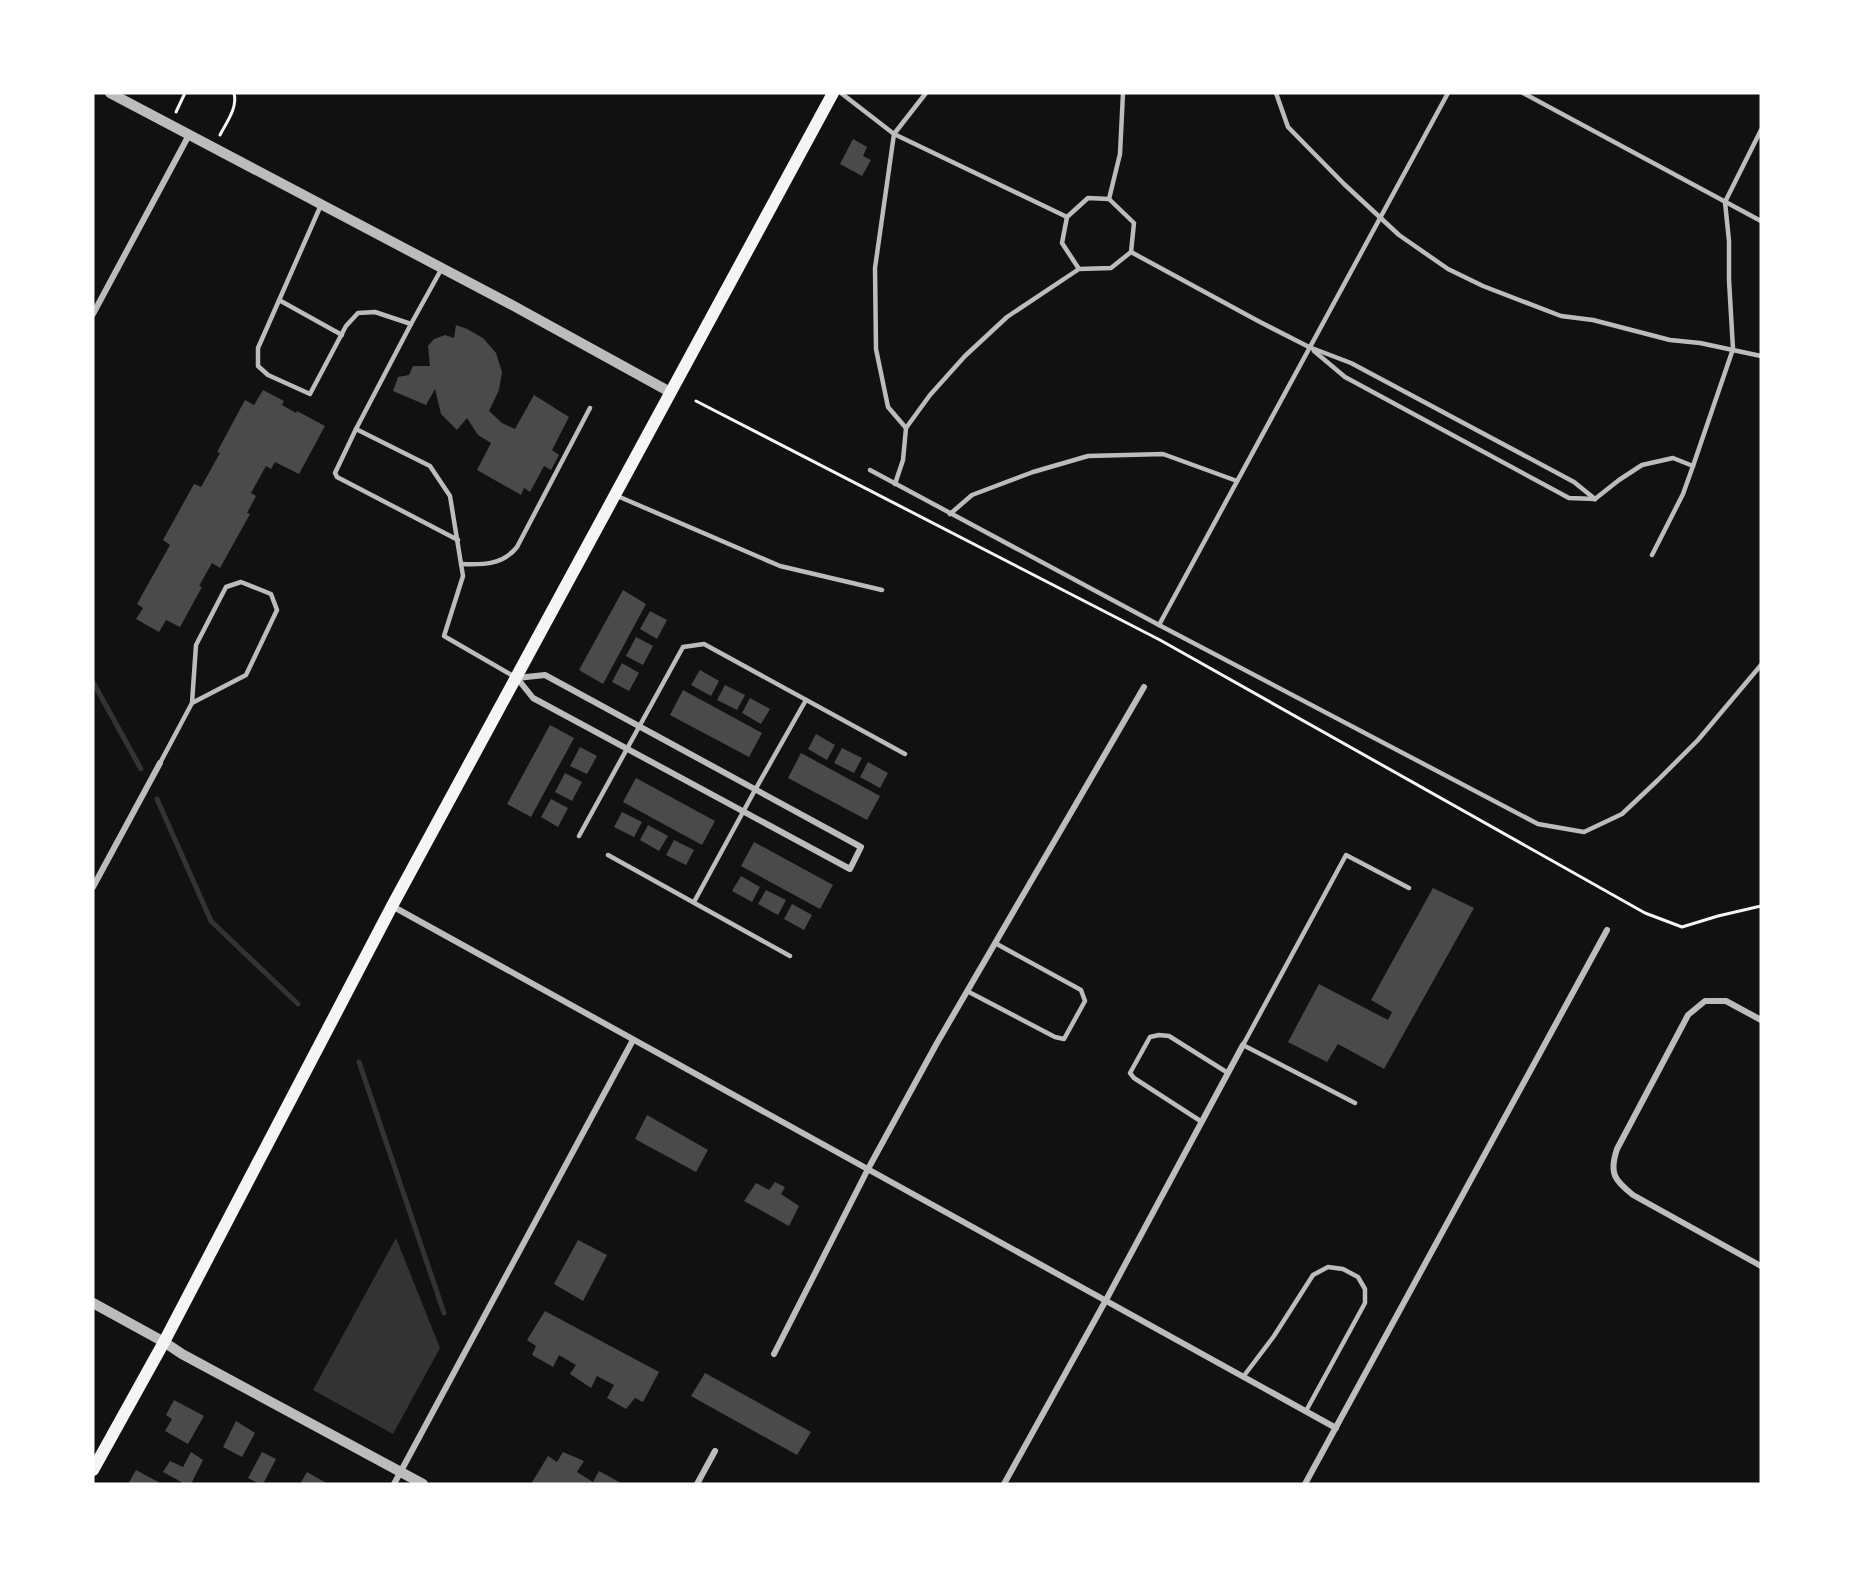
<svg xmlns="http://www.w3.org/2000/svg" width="1854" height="1577" font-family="'DejaVu Sans',sans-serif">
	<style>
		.water { fill: #333 }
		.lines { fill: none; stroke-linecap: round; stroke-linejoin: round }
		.stream { stroke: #333; stroke-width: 5 }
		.building { fill: #4a4a4a }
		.path { stroke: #f5f5f5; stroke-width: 3 }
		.service { stroke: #bcbcbc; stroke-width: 4.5 }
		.minor { stroke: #bcbcbc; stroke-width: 6 }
		.tertiary { stroke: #bcbcbc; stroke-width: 10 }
		.secondary { stroke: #f5f5f5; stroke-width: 12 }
	</style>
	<rect width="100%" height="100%" fill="#111"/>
	<!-- water -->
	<polygon class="water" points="396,1238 440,1348 393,1434 313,1390"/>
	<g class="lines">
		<!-- stream -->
		<g class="stream">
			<polyline points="93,682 141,769"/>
			<polyline points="157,799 211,921 298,1004"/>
			<polyline points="359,1062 444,1313"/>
		</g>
	</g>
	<!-- building -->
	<g class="building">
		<polygon points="853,139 867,147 863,156 871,160 862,176 840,164"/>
		<polygon points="456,325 467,329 483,338 496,353 502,372 499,390 489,411 502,423 515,429 534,395 569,417 552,450 559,455 551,470 544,466 530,492 524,488 521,495 477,470 491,443 478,435 467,418 457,430 441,414 435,389 426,405 393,391 398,377 409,375 413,366 430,366 428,346 434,339 445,335 454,338"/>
		<polygon points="263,390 284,401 282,405 296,413 297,411 325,426 299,474 275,462 271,469 266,466 251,493 256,496 247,513 250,514 220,568 212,563 199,586 202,587 180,627 166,620 159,632 136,619 143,608 137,604 170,545 163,540 194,484 201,487 220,453 217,452 245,400 254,405"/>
		<polygon points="623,590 646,604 603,684 579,670"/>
		<polygon points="650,611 667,620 657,639 640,629"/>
		<polygon points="636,637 653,646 643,665 626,656"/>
		<polygon points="622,663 639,673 629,691 612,682"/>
		<polygon points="700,670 719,681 711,696 691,685"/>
		<polygon points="725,685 745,695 737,710 717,700"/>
		<polygon points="683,690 762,733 749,757 670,715"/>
		<polygon points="750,698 770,709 761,724 742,713"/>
		<polygon points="550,725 574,738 531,817 507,804"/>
		<polygon points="816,734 835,745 827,760 808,749"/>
		<polygon points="580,747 597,756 587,774 570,766"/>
		<polygon points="842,748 862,758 854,773 834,763"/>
		<polygon points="801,753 880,796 867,820 788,778"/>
		<polygon points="868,762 888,773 880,788 860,777"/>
		<polygon points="565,773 582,782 572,801 555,792"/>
		<polygon points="636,778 715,821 702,845 623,802"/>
		<polygon points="551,799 568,808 558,827 541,817"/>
		<polygon points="622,812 642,822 634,837 614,827"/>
		<polygon points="648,825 668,836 659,851 640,840"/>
		<polygon points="674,840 694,850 686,865 666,855"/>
		<polygon points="754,842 833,885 820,909 741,866"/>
		<polygon points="741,876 760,887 752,902 732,891"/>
		<polygon points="1433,888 1474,908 1384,1069 1338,1044 1327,1062 1288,1042 1319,984 1388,1020 1392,1012 1371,1000"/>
		<polygon points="766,890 786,900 778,915 758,904"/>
		<polygon points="792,904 812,915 804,930 784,919"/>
		<polygon points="647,1115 708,1150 696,1172 635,1139"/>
		<polygon points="775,1182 785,1187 781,1194 799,1206 789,1226 744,1201 756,1183 769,1190"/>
		<polygon points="578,1240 607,1255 583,1301 554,1284"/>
		<polygon points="545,1311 659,1372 643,1402 635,1398 626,1409 607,1398 614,1385 597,1376 591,1388 570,1374 576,1365 559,1355 553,1367 532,1355 536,1346 527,1340"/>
		<polygon points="705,1373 811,1432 797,1455 691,1396"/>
		<polygon points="174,1400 204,1416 188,1444 165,1431 172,1419 166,1415"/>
		<polygon points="236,1421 255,1433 242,1457 223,1447"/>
		<polygon points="191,1452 203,1460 191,1484 185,1484 163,1472 170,1461 183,1467"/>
		<polygon points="262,1452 276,1459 263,1484 260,1484 248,1478"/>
		<polygon points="563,1452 584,1461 577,1472 593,1482 599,1471 623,1484 531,1484 548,1456 557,1462"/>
		<polygon points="136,1470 162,1484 128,1484"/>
		<polygon points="307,1472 328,1484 300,1484"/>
	</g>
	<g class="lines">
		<!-- path -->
		<g class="path">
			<polyline points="176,112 185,93"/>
			<path d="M220,135C226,123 238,108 234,93"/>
			<polyline points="696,401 1160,640 1645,913 1682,927 1718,916 1761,906"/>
		</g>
		<!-- service -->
		<g class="service">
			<polyline points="841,93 894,134 1067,217"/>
			<polyline points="1276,93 1288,127 1344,184 1399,235 1448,269 1483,286 1561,316 1593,320 1670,340 1700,343 1761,356"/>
			<polyline points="1523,93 1761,221"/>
			<polyline points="1109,199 1120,154 1123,93"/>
			<polyline points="321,205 258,348 258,366 268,375 310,394 346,326 358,313 375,312 411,324 442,268"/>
			<polyline points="1131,252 1260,322 1309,347 1351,363 1574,482 1595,499"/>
			<polyline points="279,300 342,335"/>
			<polyline points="411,324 356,429 430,466 450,496 463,576 444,636 515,677"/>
			<polyline points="1314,351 1345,377 1569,498 1595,499"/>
			<polyline points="906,428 930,395 965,356 1007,317 1079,269 1111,268 1131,252 1134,223 1109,199 1088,198 1067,217 1062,243 1079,269"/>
			<polyline points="356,429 335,473 337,477 458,540"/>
			<polyline points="870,470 1159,625 1538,824 1584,832 1622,814 1658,780 1698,740 1761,665"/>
			<polyline points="895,484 903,460 906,428 888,407 876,349 875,268 894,134 926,93"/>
			<polyline points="615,495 780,566 882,590"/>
			<polyline points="1595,499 1619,480 1642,465 1673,458 1693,466 1733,349 1729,280 1729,241 1725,202 1761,130"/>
			<polyline points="950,514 972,495 1033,472 1088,456 1163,454 1237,481"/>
			<polyline points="1652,555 1683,494 1693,466"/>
			<path d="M461,564C482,565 503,565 517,547L590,408"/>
			<polyline points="1159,625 1448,93"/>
			<polyline points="160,763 192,703 196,645 226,587 241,582 271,594 277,610 246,675 192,703"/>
			<polyline points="579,836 683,647 704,644 905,754"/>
			<polyline points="608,855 790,956"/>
			<polyline points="694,902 755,790 806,700"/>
			<polyline points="967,991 1055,1037 1064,1039 1085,1001 1081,990 995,943"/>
			<polyline points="1355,1103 1243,1045 1346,855 1409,888"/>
			<polyline points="1202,1122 1134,1078 1130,1073 1150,1037 1159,1035 1169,1036 1228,1073"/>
			<polyline points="1243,1377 1274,1336 1313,1275 1328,1267 1343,1269 1358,1277 1365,1289 1365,1303 1306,1411"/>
		</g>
		<!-- minor -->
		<g class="minor">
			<polyline points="93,314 189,135"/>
			<polygon points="545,675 861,847 850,869 533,698 517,678"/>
			<polyline points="93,887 160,763"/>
			<polyline points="392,906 1336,1428"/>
			<path d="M1761,1020L1726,1001H1705L1688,1015L1617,1149C1609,1173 1614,1180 1633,1195L1761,1266"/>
			<polyline points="774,1354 868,1169 937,1043 1144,687"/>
			<polyline points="394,1484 633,1040"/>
			<polyline points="697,1484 715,1451"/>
			<polyline points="1004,1484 1106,1300 1243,1045"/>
			<polyline points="1305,1484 1607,930"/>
		</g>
		<!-- tertiary -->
		<g class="tertiary">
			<polyline points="110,93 510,304 670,392"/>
			<polyline points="93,1303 164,1342 182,1354 423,1484"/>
		</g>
		<!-- secondary -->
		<polyline class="secondary" points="93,1470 164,1342 392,906 833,93"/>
	</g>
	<!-- border -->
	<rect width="1854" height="1577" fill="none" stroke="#ffffff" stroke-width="189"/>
</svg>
